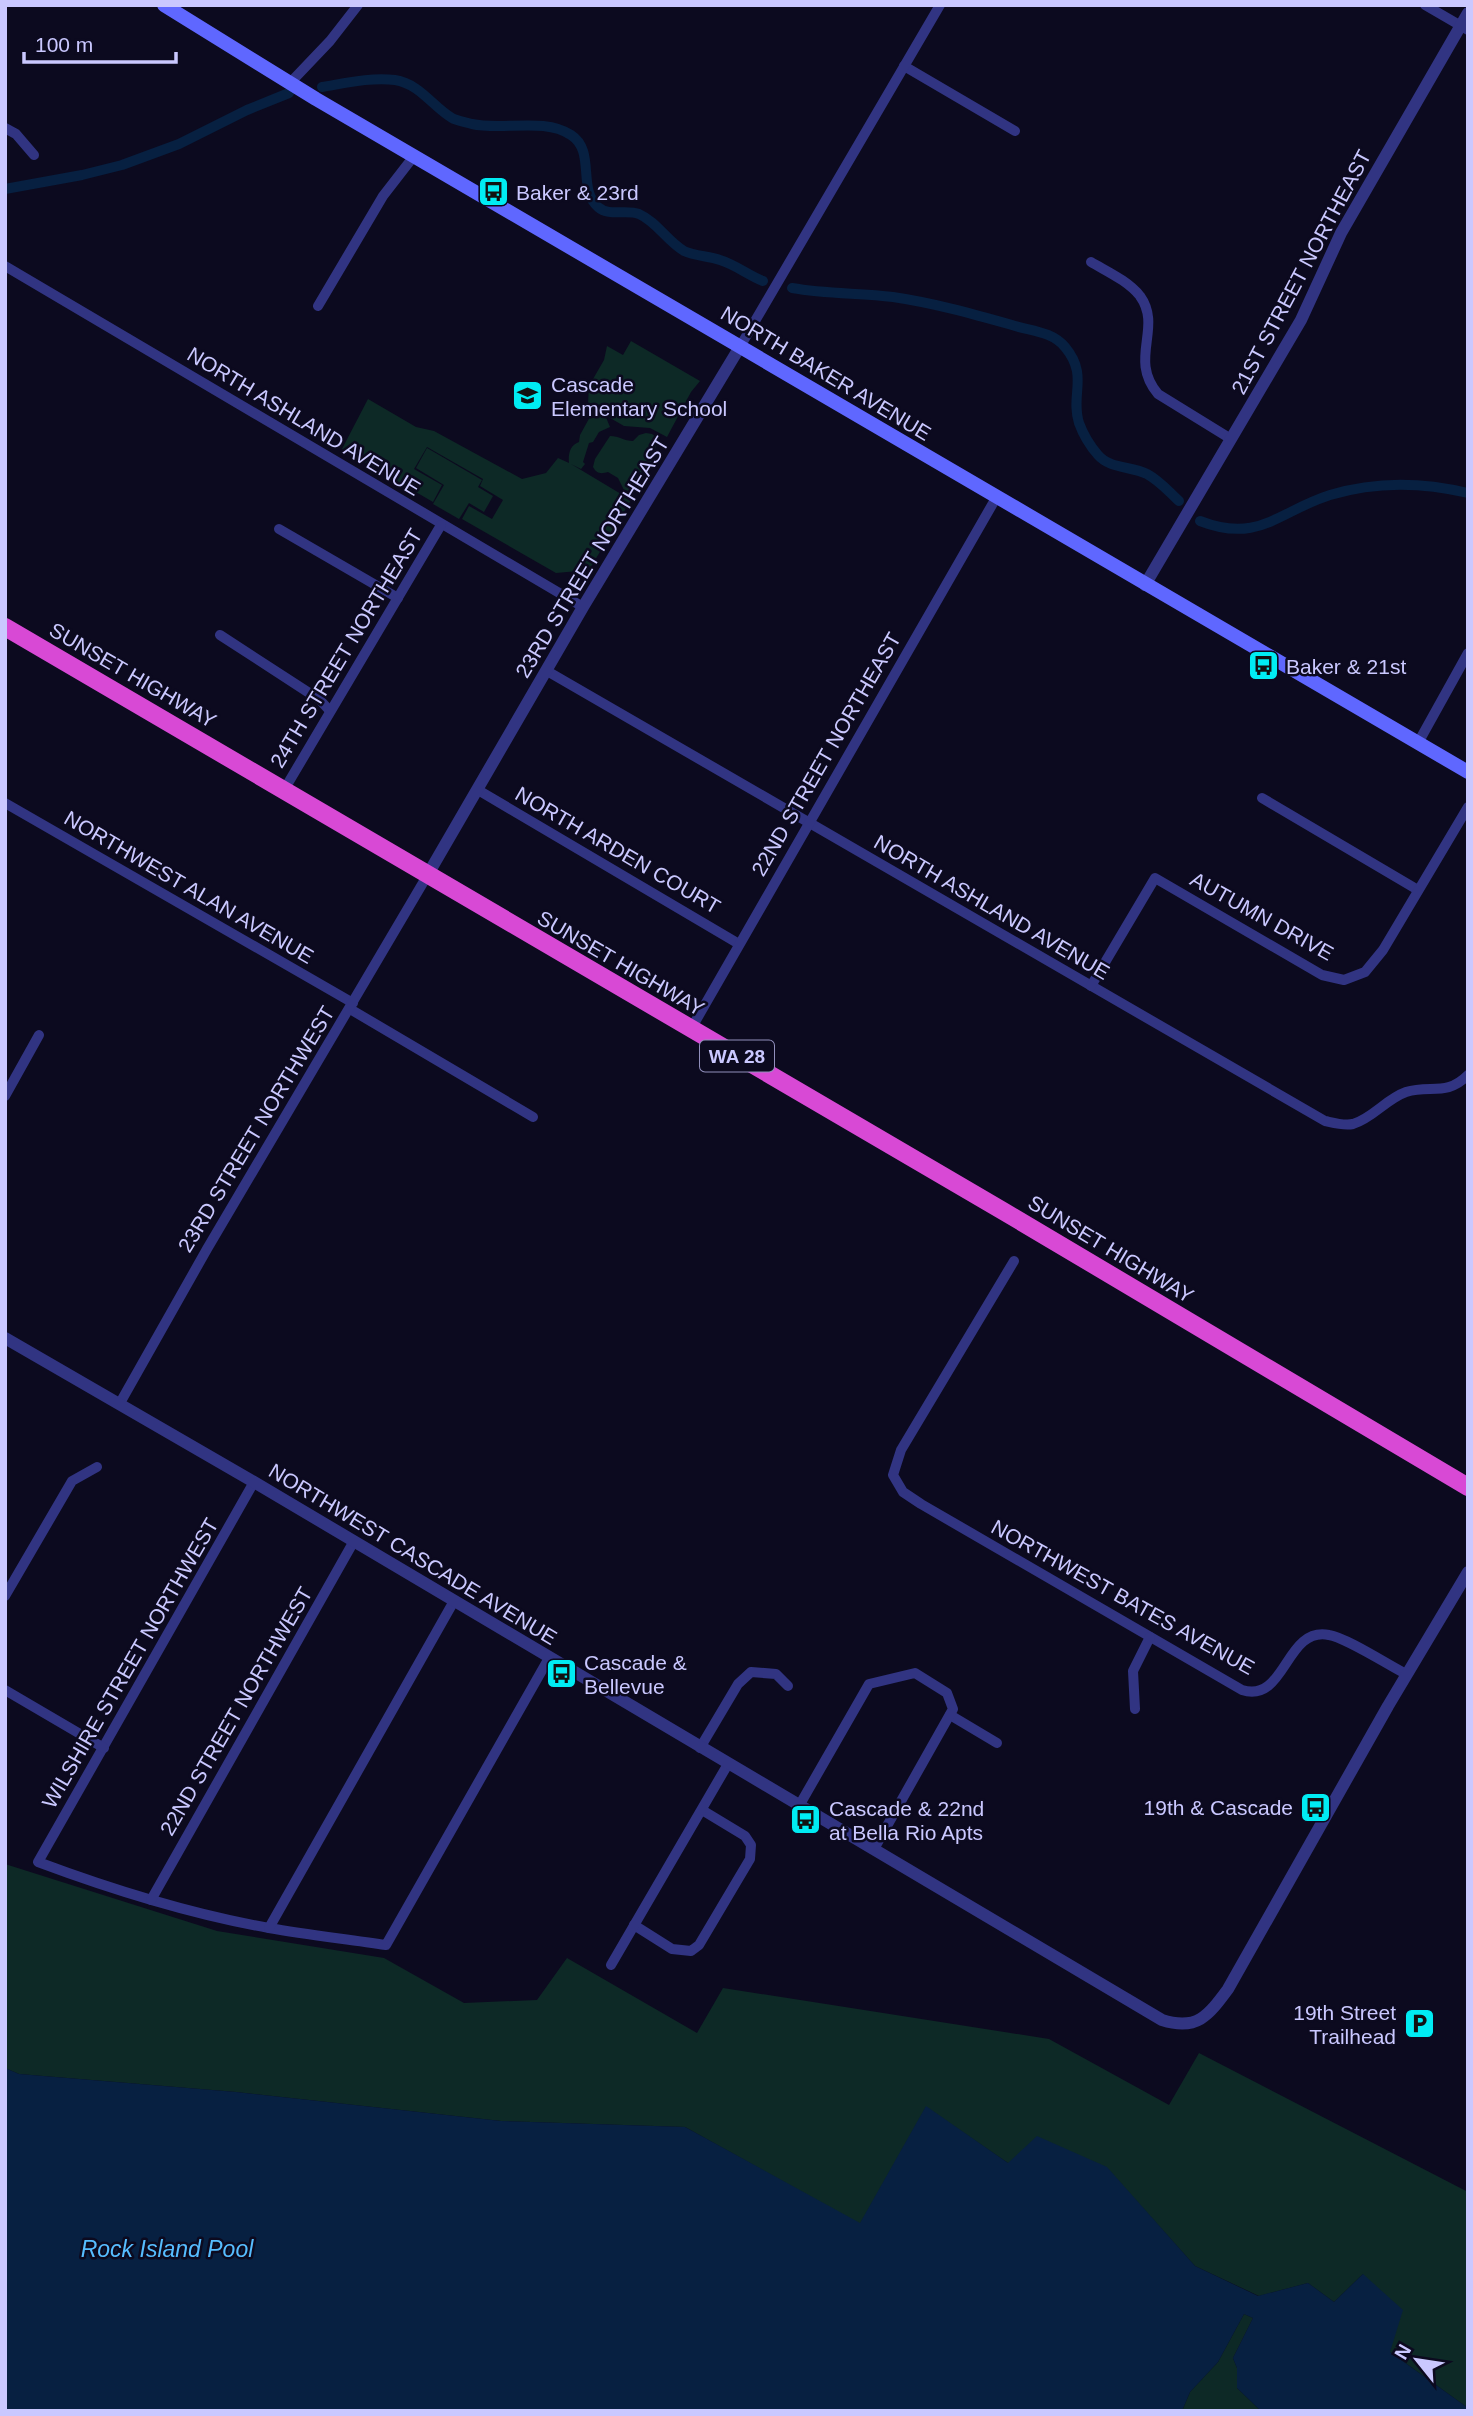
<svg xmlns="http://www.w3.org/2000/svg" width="1473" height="2416" font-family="Arial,sans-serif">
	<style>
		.green { fill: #0d2926 }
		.water { fill: #072041 }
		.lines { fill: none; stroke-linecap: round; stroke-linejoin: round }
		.canal { stroke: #072041; stroke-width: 10 }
		.minor { stroke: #313482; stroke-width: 10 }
		.tertiary { stroke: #313482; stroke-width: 12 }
		.secondary { stroke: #5f67ff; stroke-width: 14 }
		.trunk { stroke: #d849d5; stroke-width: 18 }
		.labels { text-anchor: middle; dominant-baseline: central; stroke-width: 5; stroke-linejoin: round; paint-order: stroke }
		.shield { fill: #0c0a1f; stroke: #918fbc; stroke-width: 2 }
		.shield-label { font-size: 19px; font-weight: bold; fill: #cac8ff }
		.poi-label { font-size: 21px; fill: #cac8ff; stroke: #0c0a1f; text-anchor: start }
		.street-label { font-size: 21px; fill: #cac8ff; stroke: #0c0a1f }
		.water-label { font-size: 23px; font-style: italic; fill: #56bdff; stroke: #0c0a1f }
	</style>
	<rect width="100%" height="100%" fill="#0c0a1f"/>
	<!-- green -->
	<g class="green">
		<path d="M631,341L700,381L691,392L667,437L650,428L624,426L605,415L610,427L599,432L593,442L589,443L583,462L585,464L581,469L571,464L631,500L589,570L556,573L462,519L469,506L492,519L503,500L480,486L483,479L427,447L414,469L442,485L433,502L342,449L368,399L416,427L434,431L522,479L546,473L558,458L569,463C568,454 570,445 579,442L580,435L591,415L603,414L588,404L589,386L604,360L607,346L623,355Z"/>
		<path d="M646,433L652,434L656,437C656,450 654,462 646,472C640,478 638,479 636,487L629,491L624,490L618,478L608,472C601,474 597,474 593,467L595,459L610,436C619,436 624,441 633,441L639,435Z"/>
		<polygon points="427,448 482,480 478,487 493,496 484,512 469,503 459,519 433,504 444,485 416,468"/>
		<polygon points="5,1864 217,1931 384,1958 464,2003 537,2000 567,1958 697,2033 723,1988 1049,2039 1169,2105 1199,2053 1468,2192 1468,2408 1390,2352 1363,2274 1334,2302 1308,2283 1259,2296 1195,2266 1106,2167 1008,2163 926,2107 860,2224 685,2127 501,2121 236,2092 19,2074 5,2068"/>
		<polygon points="1244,2314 1253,2318 1233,2358 1237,2368 1237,2388 1261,2411 1182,2411 1190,2392 1218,2362"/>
	</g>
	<!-- water -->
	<polygon class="water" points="5,2068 19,2074 236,2092 501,2121 685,2127 860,2223 926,2106 1008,2163 1037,2136 1107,2167 1195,2266 1258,2296 1308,2283 1334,2302 1363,2274 1403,2310 1390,2352 1468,2408 1468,2411 1261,2411 1237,2388 1237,2368 1233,2358 1253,2318 1244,2314 1218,2362 1190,2392 1182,2411 5,2411"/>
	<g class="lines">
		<!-- canal -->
		<g class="canal">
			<path d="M322,87C346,83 371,77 395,80C420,84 432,106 452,118C457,121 466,122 472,124C503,131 544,117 571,135C596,151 577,189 598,207C609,217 626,209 639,214C657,222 667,241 684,251C695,256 709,256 720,260C736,265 748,275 763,281"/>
			<polyline points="5,189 82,175 122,165 179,144 247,110 289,93"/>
			<path d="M792,288C826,294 859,293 893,297C934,303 973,314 1012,325C1030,331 1052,331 1065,347C1089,376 1070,394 1079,423C1083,434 1091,447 1098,455C1110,469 1131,466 1147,474C1160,481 1168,491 1179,501"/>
			<path d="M1200,521C1259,544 1279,511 1330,495C1376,481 1422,482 1468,493"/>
		</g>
		<!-- minor -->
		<g class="minor">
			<polyline points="1425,5 1468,30"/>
			<polyline points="904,66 1015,131"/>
			<polyline points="290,83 330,41 358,5"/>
			<polyline points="5,128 16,134 34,155"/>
			<path d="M1091,262C1108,272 1128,281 1140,296C1163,328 1128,359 1158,394L1231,439"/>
			<polyline points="5,266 583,607"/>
			<polyline points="318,306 383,196 414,156"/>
			<polyline points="741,345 940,5"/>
			<polyline points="279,529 398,598"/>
			<polyline points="220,635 320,700 330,711"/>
			<path d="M547,671L1325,1121C1334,1123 1344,1126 1353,1124C1373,1118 1386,1099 1406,1092C1430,1084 1446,1097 1468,1075"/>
			<polyline points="1418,743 1468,653"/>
			<polyline points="284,790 441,525"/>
			<polyline points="478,790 739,944"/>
			<polyline points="1262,798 1418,890"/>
			<polyline points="5,803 353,1003"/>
			<polyline points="1091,986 1155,878 1322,975 1344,980 1365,972 1383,950 1468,807"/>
			<polyline points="350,1009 533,1117"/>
			<polyline points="691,1029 996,498"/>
			<polyline points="5,1096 39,1035"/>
			<path d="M1014,1261L901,1450L893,1475L903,1492L921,1504L1242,1690C1286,1704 1285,1626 1329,1635C1347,1638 1388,1665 1406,1674"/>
			<polyline points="120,1403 207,1249 427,876"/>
			<path d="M254,1482L38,1862C113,1890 190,1914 269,1928C308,1935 347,1939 386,1945L549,1658"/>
			<polyline points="5,1596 72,1481 97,1467"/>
			<polyline points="5,1690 104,1748"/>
			<polyline points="1135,1709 1133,1671 1150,1637"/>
			<polyline points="950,1715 997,1743"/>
			<polyline points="700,1748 738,1684 751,1672 776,1674 788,1686"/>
			<polyline points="799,1806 869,1684 915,1673 947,1693 953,1709 874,1849"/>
			<polyline points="151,1900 354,1541"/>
			<polyline points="634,1925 672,1949 691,1951 699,1945 750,1859 751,1845 745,1836 702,1810"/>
			<polyline points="269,1928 454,1601"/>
			<polyline points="611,1965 728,1764"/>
		</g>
		<!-- tertiary -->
		<g class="tertiary">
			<polyline points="1145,585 1301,320 1341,233 1468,13"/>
			<polyline points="427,876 583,607 741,345"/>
			<path d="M5,1338L254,1482L1162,2020C1197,2031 1208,2016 1228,1989L1388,1706L1468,1572"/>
		</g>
		<!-- secondary -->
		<polyline class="secondary" points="164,5 316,99 1468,772"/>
		<!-- trunk -->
		<polyline class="trunk" points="5,627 1003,1211 1468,1487"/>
	</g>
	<!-- icons -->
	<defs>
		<symbol id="bus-square" viewBox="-11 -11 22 22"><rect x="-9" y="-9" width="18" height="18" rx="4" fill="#00ecf3" stroke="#0c0a1f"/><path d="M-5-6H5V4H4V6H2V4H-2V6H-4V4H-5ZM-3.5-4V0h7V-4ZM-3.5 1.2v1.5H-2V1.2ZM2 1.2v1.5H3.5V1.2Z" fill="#111"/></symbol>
		<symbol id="school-square" viewBox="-11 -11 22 22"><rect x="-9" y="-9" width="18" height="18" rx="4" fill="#00ecf3" stroke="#0c0a1f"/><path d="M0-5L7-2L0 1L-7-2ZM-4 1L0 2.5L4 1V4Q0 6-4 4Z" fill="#111"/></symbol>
		<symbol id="parking-square" viewBox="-11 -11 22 22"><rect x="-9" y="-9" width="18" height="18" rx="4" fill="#00ecf3" stroke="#0c0a1f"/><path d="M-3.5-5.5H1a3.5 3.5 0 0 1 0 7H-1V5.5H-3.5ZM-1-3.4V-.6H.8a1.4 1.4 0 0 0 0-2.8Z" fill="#111"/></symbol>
	</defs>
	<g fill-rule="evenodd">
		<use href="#bus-square" x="476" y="174" width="35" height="35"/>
		<use href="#school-square" x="510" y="378" width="35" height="35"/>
		<use href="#bus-square" x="1246" y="648" width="35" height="35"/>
		<use href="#bus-square" x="544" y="1656" width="35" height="35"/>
		<use href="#bus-square" x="1298" y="1790" width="35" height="35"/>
		<use href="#bus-square" x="788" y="1802" width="35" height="35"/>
		<use href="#parking-square" x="1402" y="2006" width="35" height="35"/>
	</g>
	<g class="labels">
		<!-- shield labels -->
		<rect class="shield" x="700" y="1040.5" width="74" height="31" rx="5"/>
		<g class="shield-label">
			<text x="737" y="1056">WA 28</text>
		</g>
		<!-- poi labels -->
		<g class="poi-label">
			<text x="516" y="192">Baker &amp; 23rd</text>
			<text x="551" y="384">Cascade<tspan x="551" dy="24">Elementary School</tspan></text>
			<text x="1286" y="666">Baker &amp; 21st</text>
			<text x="584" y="1662">Cascade &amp;<tspan x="584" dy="24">Bellevue</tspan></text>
			<text x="1293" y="1807" text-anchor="end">19th &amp; Cascade</text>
			<text x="829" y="1808">Cascade &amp; 22nd<tspan x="829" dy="24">at Bella Rio Apts</tspan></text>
			<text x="1396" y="2012" text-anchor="end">19th Street<tspan x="1396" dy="24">Trailhead</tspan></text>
		</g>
		<!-- street labels -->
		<g class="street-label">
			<text transform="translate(1301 272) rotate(-62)">21ST STREET NORTHEAST</text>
			<text transform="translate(826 373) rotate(31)">NORTH BAKER AVENUE</text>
			<text transform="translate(304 421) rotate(31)">NORTH ASHLAND AVENUE</text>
			<text transform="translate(592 557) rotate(-59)">23RD STREET NORTHEAST</text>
			<text transform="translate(346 648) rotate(-59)">24TH STREET NORTHEAST</text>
			<text transform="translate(133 675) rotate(30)">SUNSET HIGHWAY</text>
			<text transform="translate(826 754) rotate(-60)">22ND STREET NORTHEAST</text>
			<text transform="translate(618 850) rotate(30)">NORTH ARDEN COURT</text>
			<text transform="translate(189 887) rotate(30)">NORTHWEST ALAN AVENUE</text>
			<text transform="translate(992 907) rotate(30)">NORTH ASHLAND AVENUE</text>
			<text transform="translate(1262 916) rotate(29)">AUTUMN DRIVE</text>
			<text transform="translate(621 963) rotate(30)">SUNSET HIGHWAY</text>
			<text transform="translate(256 1129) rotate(-59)">23RD STREET NORTHWEST</text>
			<text transform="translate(1111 1249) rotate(31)">SUNSET HIGHWAY</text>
			<text transform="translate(413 1554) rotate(31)">NORTHWEST CASCADE AVENUE</text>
			<text transform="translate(1123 1597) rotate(29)">NORTHWEST BATES AVENUE</text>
			<text transform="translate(130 1663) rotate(-60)">WILSHIRE STREET NORTHWEST</text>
			<text transform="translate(236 1711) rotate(-60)">22ND STREET NORTHWEST</text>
		</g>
		<!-- water labels -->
		<g class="water-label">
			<text x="167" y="2249">Rock Island Pool</text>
		</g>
	</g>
	<!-- border -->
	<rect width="1473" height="2416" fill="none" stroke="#cac8ff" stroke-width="14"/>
	<!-- north arrow -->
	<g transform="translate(1417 2360) rotate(300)" stroke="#0c0a1f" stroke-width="5" paint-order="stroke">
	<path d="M0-5L12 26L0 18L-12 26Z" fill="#cac8ff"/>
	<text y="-10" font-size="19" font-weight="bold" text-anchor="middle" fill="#cac8ff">N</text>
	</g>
	<!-- scale -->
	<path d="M24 52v10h152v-10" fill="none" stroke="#cac8ff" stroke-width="3.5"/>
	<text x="35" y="52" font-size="21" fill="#cac8ff" stroke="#0c0a1f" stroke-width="5" paint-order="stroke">100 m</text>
</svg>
